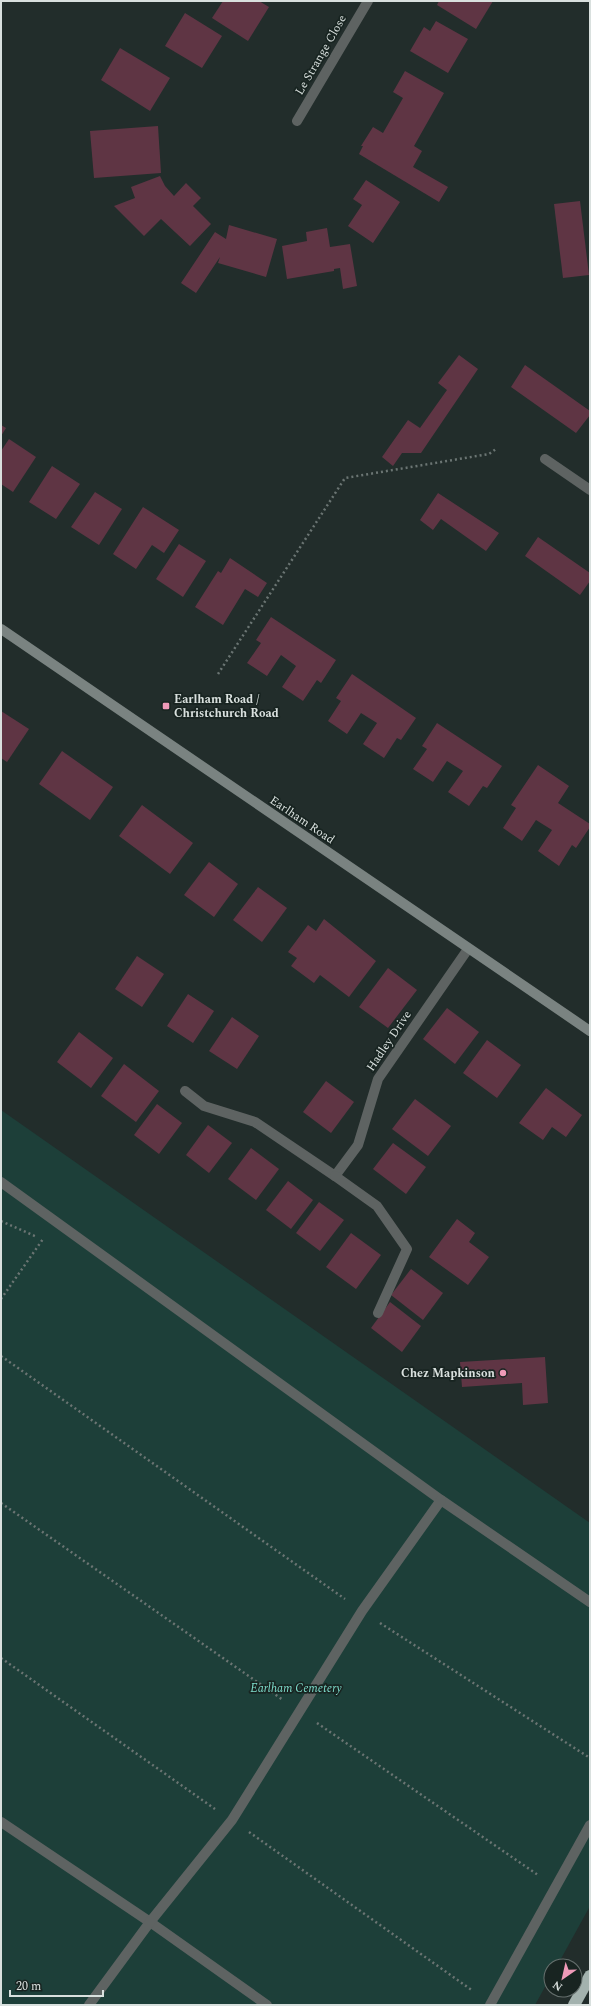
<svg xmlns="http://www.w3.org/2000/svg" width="591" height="2006" font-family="Spectral,serif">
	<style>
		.green { fill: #1d3f39 }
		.building { fill: #5f3544 }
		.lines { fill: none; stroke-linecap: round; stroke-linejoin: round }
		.path { stroke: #6b7573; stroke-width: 2.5; stroke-dasharray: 2 3; stroke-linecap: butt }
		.lane { stroke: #5e6362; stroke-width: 10 }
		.street { stroke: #5e6362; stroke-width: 10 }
		.secondary { stroke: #7a8381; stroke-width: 10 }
		.highway { stroke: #a3b2ae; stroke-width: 12 }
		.poi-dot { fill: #ef9ab8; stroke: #182421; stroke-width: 1.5 }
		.labels { text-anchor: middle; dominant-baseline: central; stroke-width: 3.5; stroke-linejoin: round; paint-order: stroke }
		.street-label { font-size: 12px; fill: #d9e0de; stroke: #182421 }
		.poi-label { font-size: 12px; font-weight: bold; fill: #d9e0de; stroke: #182421; text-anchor: start }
		.park-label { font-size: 12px; font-style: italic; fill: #7eddcc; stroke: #182421 }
	</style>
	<rect width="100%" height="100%" fill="#222d2b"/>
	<!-- green -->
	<polygon class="green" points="1,1110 590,1523 590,1906 557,1966 551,1966 551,1976 535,2005 1,2005"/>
	<!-- building -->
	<g class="building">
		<polygon points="223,1 259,1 269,7 248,41 212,18"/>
		<polygon points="439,1 493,1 476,29 437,5"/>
		<polygon points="185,13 222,36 202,68 165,46"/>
		<polygon points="436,21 468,39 448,73 410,51 424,27 430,31"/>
		<polygon points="120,48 170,78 150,111 101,80"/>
		<polygon points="405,71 444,93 414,146 422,151 413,167 448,187 439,202 359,154 363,146 361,146 373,127 383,133 403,98 393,92"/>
		<polygon points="158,126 161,173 94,178 90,131"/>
		<polygon points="160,176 165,186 174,196 186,183 201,198 193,206 211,224 190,246 161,219 144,236 114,206 135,198 131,187"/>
		<polygon points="366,180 400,202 373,243 348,226 362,205 353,199"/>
		<polygon points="580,201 589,275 563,278 554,204"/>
		<polygon points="229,225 277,239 266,277 218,263 220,257 196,293 181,283 215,232 226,239"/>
		<polygon points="327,228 330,247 350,244 357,286 343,289 340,268 334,269 334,271 287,279 282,246 307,241 306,232"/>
		<polygon points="459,355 478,369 421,453 402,453 393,466 382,457 408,420 420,428 447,390 438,383"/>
		<polygon points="525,365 590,411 590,415 576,433 511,387"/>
		<polygon points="1,425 6,428 1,436"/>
		<polygon points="9,439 36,457 13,492 1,484 1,451"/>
		<polygon points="52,466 80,484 56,519 29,502"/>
		<polygon points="95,492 122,509 99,545 71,527"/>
		<polygon points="438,493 499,533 486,551 441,519 433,530 420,520"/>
		<polygon points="143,507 179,530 164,553 152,545 136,569 113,554"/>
		<polygon points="538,537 590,573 590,581 580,595 525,556"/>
		<polygon points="179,544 206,561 183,597 156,579"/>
		<polygon points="230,558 267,583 258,597 245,589 223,625 195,607 218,571 221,573"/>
		<polygon points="271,617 336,660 321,683 317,680 303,701 282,687 296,666 281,655 267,676 247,663 261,643 256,640"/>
		<polygon points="352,674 416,718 401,740 397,738 384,758 363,744 377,723 361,713 347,734 328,721 341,701 336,698"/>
		<polygon points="1,711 29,729 7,762 1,758"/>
		<polygon points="437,723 502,766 487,788 483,786 469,806 448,792 463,771 447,761 433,782 413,769 427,749 422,746"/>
		<polygon points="62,751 113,787 90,820 39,784"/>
		<polygon points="538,765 569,786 558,803 590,824 590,827 576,848 572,845 559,866 538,851 552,830 536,820 522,841 503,828 516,808 511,805"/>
		<polygon points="142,805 193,843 170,874 119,836"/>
		<polygon points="209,862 238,884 214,917 184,895"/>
		<polygon points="258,887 287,908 262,942 233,920"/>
		<polygon points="324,919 376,961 349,997 320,975 314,983 291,966 297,958 288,952 308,925 316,931"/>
		<polygon points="137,956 164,974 142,1007 115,989"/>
		<polygon points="388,968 417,990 388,1028 359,1007"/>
		<polygon points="188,994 214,1011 193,1043 167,1026"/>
		<polygon points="447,1008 479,1032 455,1064 423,1039"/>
		<polygon points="232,1017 259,1036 237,1069 209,1051"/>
		<polygon points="79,1032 113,1058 91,1088 57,1062"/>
		<polygon points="487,1040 521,1065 497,1098 463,1073"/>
		<polygon points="124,1064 159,1091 136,1122 101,1096"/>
		<polygon points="326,1081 354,1102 331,1133 303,1112"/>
		<polygon points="546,1088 582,1115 566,1137 552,1127 543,1140 519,1123"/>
		<polygon points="415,1099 451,1126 428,1156 392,1129"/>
		<polygon points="157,1104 182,1123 159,1154 134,1135"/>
		<polygon points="208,1125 232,1143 209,1173 186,1155"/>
		<polygon points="393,1143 426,1167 406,1194 373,1169"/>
		<polygon points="251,1148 279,1169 256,1200 228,1179"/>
		<polygon points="288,1181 313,1200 291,1229 266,1210"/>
		<polygon points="319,1202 344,1220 320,1251 296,1233"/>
		<polygon points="457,1219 475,1233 469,1242 489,1257 468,1285 429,1257"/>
		<polygon points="351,1233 381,1255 356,1289 326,1267"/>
		<polygon points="411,1269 443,1293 423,1320 391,1295"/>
		<polygon points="390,1302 421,1326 402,1352 371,1328"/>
		<polygon points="545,1357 548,1403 523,1405 522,1383 462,1387 460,1362"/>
	</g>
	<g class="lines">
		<!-- path -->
		<g class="path">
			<polyline points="218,674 345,478 489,454 496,449"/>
			<polyline points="1,1221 37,1237"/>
			<polyline points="1,1299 43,1239"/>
			<polyline points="1,1356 345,1599"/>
			<polyline points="1,1503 283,1700"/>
			<polyline points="380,1623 590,1758"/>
			<polyline points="1,1658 215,1809"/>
			<polyline points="317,1723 538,1875"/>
			<polyline points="249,1832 473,1991"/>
		</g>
		<!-- lane -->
		<g class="lane">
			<polyline points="1,1182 441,1500 590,1602"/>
			<polyline points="1,1822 150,1922 267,2005"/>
			<polyline points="89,2005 150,1922 232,1820 362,1611 441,1500"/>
			<polyline points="490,2005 590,1825"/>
		</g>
		<!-- street -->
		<g class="street">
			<polyline points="297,121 368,1"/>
			<polyline points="545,459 590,490"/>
			<polyline points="185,1091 204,1106 255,1122 335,1176 358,1145 378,1079 468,949"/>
			<polyline points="335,1176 377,1206 407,1249 378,1313"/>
		</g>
		<!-- secondary -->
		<polyline class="secondary" points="1,629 590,1031"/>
		<!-- highway -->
		<polyline class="highway" points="574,2005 590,1976"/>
	</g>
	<!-- markers -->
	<g class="poi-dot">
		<rect x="162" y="702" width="8" height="8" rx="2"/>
		<circle cx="503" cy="1373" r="4"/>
	</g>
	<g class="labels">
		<!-- street labels -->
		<g class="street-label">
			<text transform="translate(321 55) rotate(-60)">Le Strange Close</text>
			<text transform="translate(302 820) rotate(34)">Earlham Road</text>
			<text transform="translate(389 1041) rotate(-56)">Hadley Drive</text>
		</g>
		<!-- poi labels -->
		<g class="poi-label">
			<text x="174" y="699">Earlham Road /<tspan x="174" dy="14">Christchurch Road</tspan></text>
			<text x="495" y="1373" text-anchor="end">Chez Mapkinson</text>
		</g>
		<!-- park labels -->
		<g class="park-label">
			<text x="296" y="1688">Earlham Cemetery</text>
		</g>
	</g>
	<!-- border -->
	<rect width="591" height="2006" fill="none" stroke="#d9e0de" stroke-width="4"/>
	<!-- north arrow -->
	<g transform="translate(563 1978) rotate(214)"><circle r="19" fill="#182421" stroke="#656f6d"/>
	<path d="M0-3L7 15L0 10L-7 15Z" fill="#ef9ab8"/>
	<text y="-6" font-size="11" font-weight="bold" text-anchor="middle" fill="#d9e0de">N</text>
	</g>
	<!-- scale -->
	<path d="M10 1990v6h93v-6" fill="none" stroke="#d9e0de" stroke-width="2"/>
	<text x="16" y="1990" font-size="12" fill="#d9e0de" stroke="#182421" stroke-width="3" paint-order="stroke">20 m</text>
</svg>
